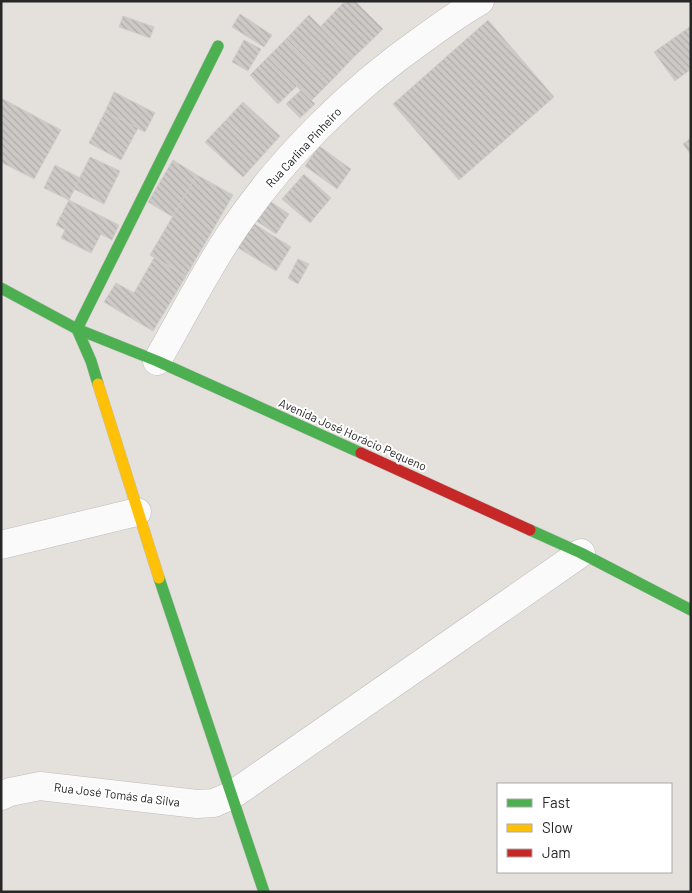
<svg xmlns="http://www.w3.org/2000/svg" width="692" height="893" font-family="Barlow,sans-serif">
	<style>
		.building { fill: url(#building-back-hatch); stroke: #cfcdc9 }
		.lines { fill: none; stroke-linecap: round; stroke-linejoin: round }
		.street-casing { stroke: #bebdbe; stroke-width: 29 }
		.fast-casing { stroke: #bebdbe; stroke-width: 12 }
		.slow-casing { stroke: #bebdbe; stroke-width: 12 }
		.jam-casing { stroke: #bebdbe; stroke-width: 12 }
		.street { stroke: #fbfafa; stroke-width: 28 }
		.fast { stroke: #4caf50; stroke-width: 11 }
		.slow { stroke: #ffc107; stroke-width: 11 }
		.jam { stroke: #c62828; stroke-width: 11 }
		.labels { text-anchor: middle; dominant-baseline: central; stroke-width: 4; stroke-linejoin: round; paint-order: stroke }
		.street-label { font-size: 12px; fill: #272727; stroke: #fff }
	</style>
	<defs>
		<pattern id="building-back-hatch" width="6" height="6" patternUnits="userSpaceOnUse" patternTransform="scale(1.25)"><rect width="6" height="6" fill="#ccc9c6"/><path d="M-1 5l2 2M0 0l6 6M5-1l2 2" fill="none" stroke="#afadaa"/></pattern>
	</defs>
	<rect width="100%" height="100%" fill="#e4e1dc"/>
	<!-- building -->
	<g class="building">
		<polygon points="345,1 355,1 383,29 352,59 320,27"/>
		<polygon points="240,14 272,35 264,47 232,27"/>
		<polygon points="309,15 352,59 329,83 286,39"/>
		<polygon points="123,16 154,27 150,38 119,27"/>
		<polygon points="488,20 554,97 459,180 393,104"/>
		<polygon points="691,26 691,69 675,81 654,52"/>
		<polygon points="286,39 329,83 311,101 268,57"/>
		<polygon points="244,40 261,49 248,71 232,62"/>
		<polygon points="268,57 297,86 278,104 250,75"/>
		<polygon points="301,90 315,104 300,118 286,104"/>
		<polygon points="114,92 155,113 145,132 105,112"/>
		<polygon points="1,98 61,130 34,179 1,162"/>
		<polygon points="243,102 280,136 263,155 226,120"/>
		<polygon points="105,112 138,128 121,160 89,143"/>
		<polygon points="226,120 263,155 243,177 205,142"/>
		<polygon points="691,138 691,155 683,144"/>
		<polygon points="319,146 351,169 337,189 305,166"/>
		<polygon points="90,157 120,171 104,204 74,189"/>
		<polygon points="173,160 197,175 173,217 148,202"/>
		<polygon points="55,165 80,178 69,200 44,188"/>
		<polygon points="304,174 331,198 310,223 282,199"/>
		<polygon points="197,175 233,195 186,276 150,255"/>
		<polygon points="69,200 119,225 112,240 101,234 91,253 61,238 65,230 56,225"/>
		<polygon points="268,200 289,214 276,234 255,220"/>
		<polygon points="253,223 291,247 276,271 237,247"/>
		<polygon points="154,258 186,276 153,331 104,302 116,283 134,293"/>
		<polygon points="298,259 309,264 298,284 288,278"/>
	</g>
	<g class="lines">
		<defs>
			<g id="street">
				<path d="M157,361C181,319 203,276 229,236C280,159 351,89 426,37C444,24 461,12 480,1"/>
				<polyline points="1,545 137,512"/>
				<polyline points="1,796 10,792 40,786 197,804 214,803 232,795 581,553"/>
			</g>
			<g id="fast">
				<polyline points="1,288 77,329 157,361 361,453"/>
				<polyline points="98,384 91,361 77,329 218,46"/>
				<polyline points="530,530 581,553 691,610"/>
				<polyline points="159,578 264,892"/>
			</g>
			<polyline id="slow" points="98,384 159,578"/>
			<polyline id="jam" points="361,453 530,530"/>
		</defs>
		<!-- street casing -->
		<use href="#street" class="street-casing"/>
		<!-- fast casing -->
		<use href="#fast" class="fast-casing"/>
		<!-- slow casing -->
		<use href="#slow" class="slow-casing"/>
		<!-- jam casing -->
		<use href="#jam" class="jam-casing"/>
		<!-- street -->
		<use href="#street" class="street"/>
		<!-- fast -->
		<use href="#fast" class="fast"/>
		<!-- slow -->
		<use href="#slow" class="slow"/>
		<!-- jam -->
		<use href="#jam" class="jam"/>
	</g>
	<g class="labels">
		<!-- street labels -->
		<g class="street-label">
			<text transform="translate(303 147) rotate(-47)">Rua Carlina Pinheiro</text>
			<text transform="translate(353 434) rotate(24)">Avenida José Horácio Pequeno</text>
			<text transform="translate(117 794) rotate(7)">Rua José Tomás da Silva</text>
		</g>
	</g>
	<!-- border -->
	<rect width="692" height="893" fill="none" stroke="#272727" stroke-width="5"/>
	<!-- legend -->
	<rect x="497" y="783" width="175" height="90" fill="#ffffff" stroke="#a9a9a9"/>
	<rect x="507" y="799" width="25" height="8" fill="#4caf50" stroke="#a9a9a9"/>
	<text x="542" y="808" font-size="15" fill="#272727">Fast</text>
	<rect x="507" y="824" width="25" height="8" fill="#ffc107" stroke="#a9a9a9"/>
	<text x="542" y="833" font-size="15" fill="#272727">Slow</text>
	<rect x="507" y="849" width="25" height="8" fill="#c62828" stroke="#a9a9a9"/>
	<text x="542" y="858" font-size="15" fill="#272727">Jam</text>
</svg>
